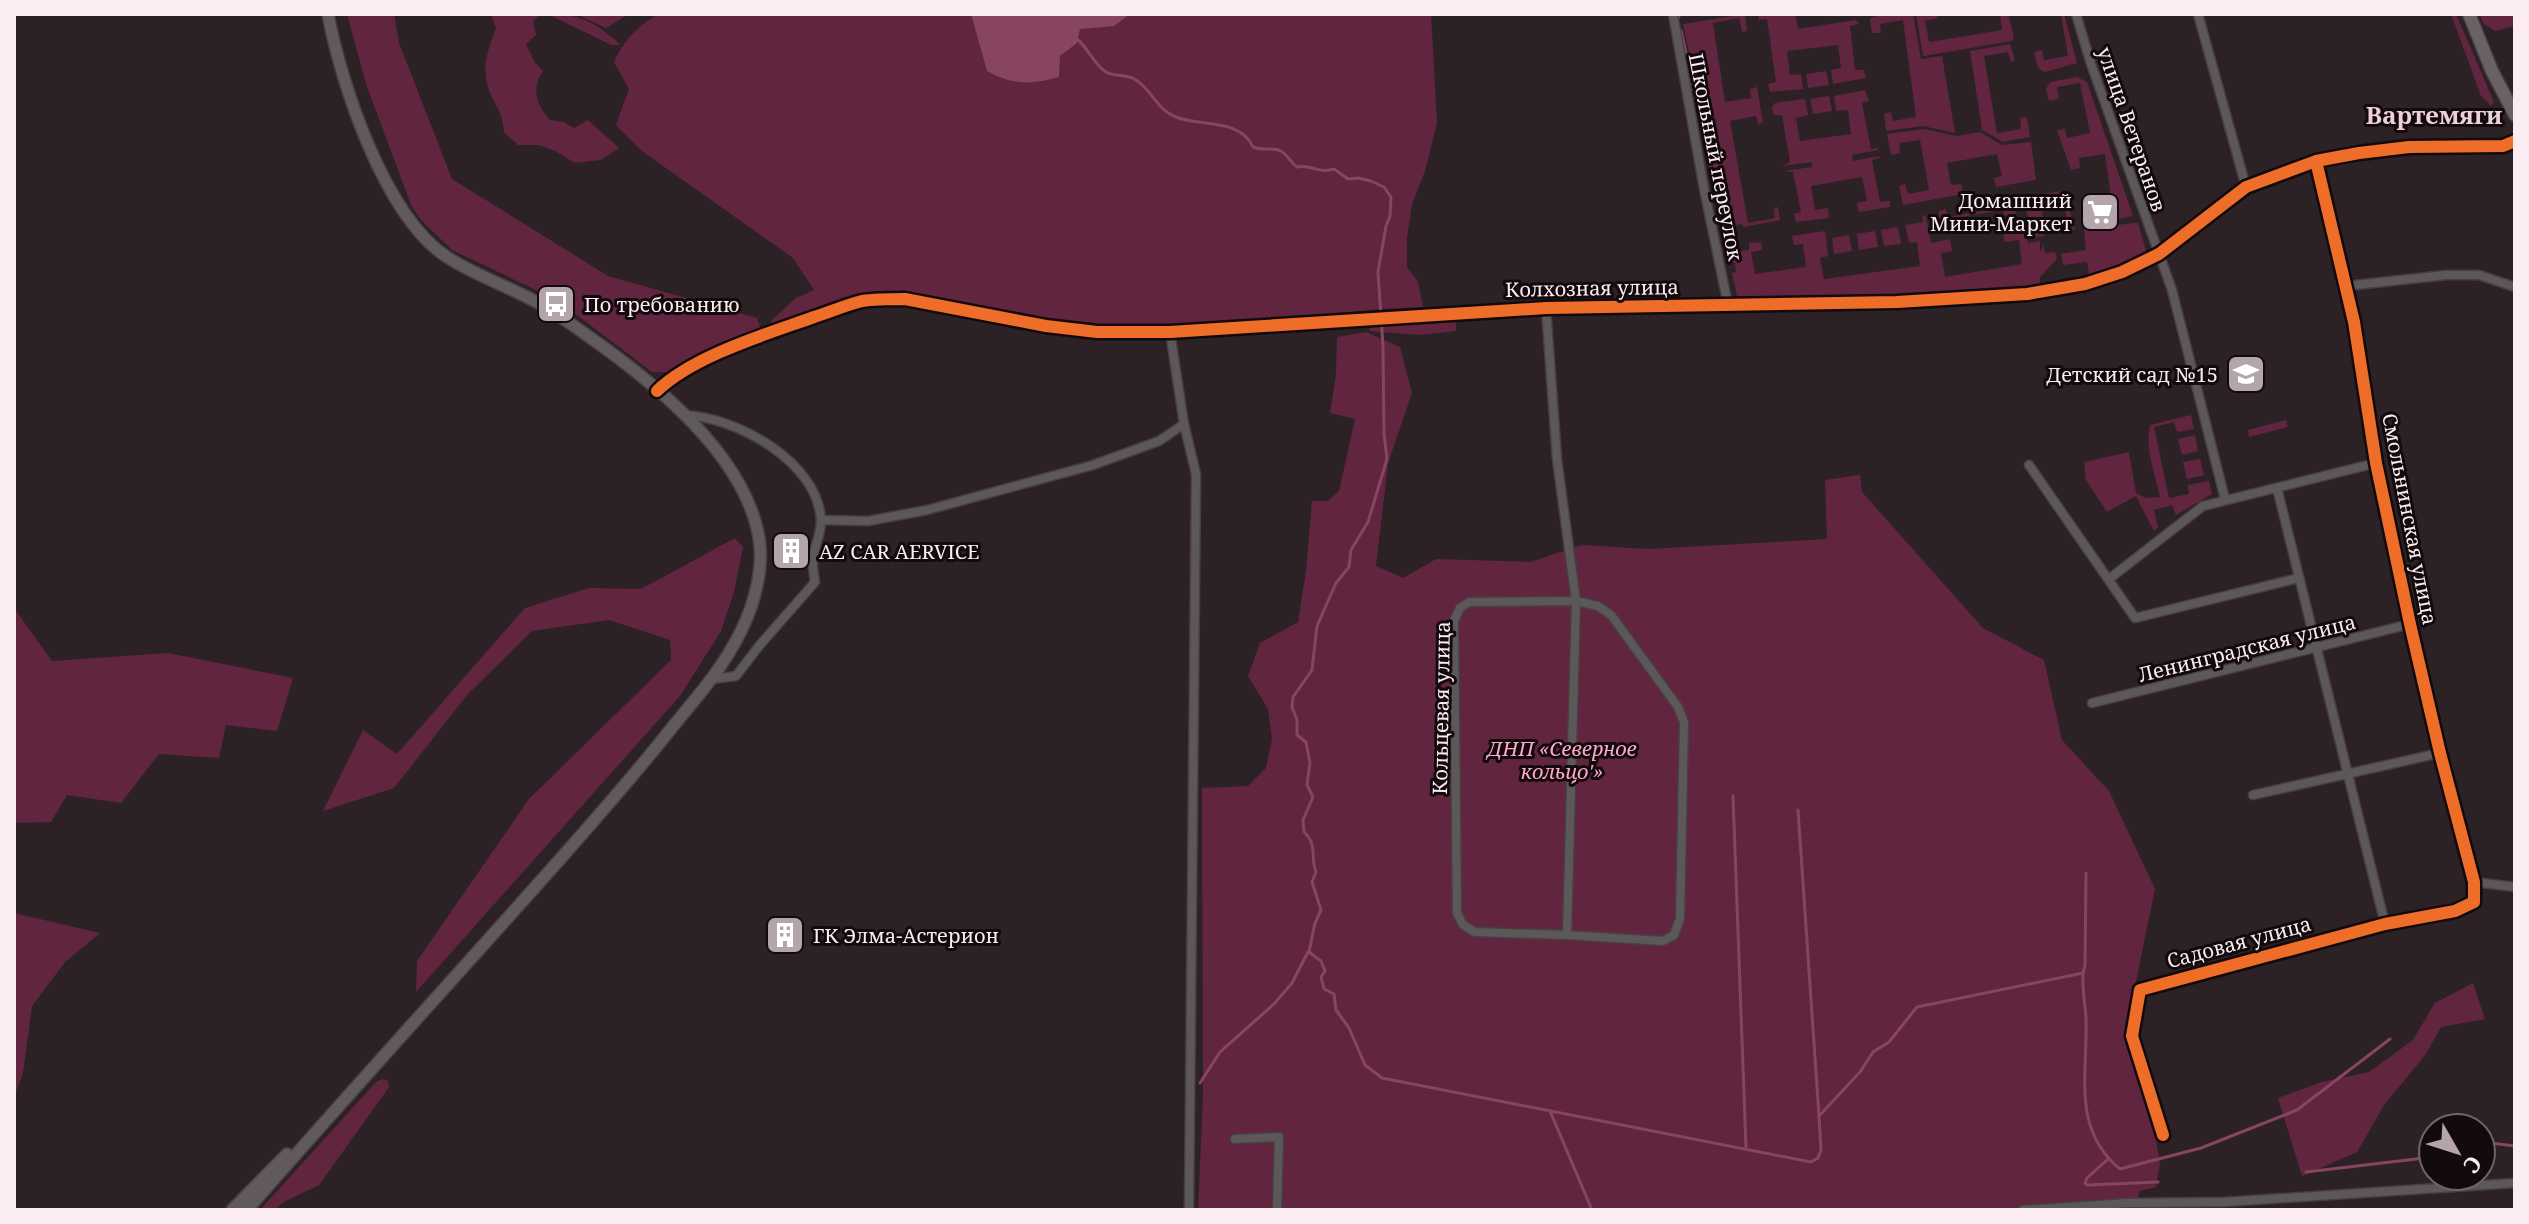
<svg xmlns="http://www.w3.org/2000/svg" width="2529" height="1224" font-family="'Noto Serif',serif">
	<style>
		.green { fill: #612540 }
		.water { fill: #874560 }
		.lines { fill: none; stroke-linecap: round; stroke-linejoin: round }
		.stream { stroke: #874560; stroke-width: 3 }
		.minor-casing { stroke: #483f42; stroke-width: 11 }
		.secondary-casing { stroke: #483f42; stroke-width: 14 }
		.primary-casing { stroke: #483f42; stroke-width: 15 }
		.minor { stroke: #5c585a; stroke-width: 8 }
		.secondary { stroke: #605a5c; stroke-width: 11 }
		.primary { stroke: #686264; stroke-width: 12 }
		.cycleway-casing { stroke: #130a0d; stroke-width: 17 }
		.cycleway { stroke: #ee6e29; stroke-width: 12 }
		.labels { text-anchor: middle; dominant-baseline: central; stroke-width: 6; stroke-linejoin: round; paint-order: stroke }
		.street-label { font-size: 20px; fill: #fbecf1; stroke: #130a0d }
		.poi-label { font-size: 20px; fill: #fbecf1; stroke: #130a0d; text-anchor: start }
		.park-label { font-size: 20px; font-style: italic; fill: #fea9c9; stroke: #130a0d }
		.quarter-label { font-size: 24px; font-weight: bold; fill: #edd0da; stroke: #130a0d }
	</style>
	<rect width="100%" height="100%" fill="#2c2225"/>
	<!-- green -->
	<g class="green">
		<polygon points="347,14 394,14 399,43 452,179 608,276 757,318 762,332 669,372 652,372 557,300 452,250 421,220 411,205 366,84"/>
		<path d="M491,14H541L533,21L536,35L526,44L535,63L543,71C531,90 536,104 550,120L564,122L574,128L588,120L619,148L601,160L575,163L555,151L539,145H518L504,132C502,110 496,108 489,90C481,68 488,49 496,28Z"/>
		<path d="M548,14C582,14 596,23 621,45H611Z"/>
		<polygon points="576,14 629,14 606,28"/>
		<path d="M659,14H1431L1437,123L1425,171L1412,204L1407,238V267L1418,282L1423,307L1380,309L1209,326L1100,328L1043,321L899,293L859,295L774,327L771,321L796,298L814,290L793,258L642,151L616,125L629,89L614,62C625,39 637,26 659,14Z"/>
		<polygon points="1745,14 1747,31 1742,32 1739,18 1713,23 1725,102 1751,98 1750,89 1757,87 1763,123 1758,124 1756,116 1730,121 1748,223 1775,218 1774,208 1778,207 1780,220 1744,227 1741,224 1730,227 1730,232 1726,233 1683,24"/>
		<polygon points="1758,14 1770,16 1795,14 1798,29 1856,20 1859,24 1850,26 1855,70 1864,70 1866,78 1833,84 1831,70 1841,68 1838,45 1787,51 1790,75 1801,74 1803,89 1770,92 1768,84 1776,82 1767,19 1759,20"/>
		<polygon points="1884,14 1913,14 1921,59 1942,56 1955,133 1923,126 1886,131 1884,114 1891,112 1893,121 1916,117 1903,20 1880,24 1881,33 1872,33 1870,18"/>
		<polygon points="1916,14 1937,14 1937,18 1925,21 1929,42 2002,30 2000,14 2008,14 2014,38 2012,41 1923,56"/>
		<polygon points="2061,14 2064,14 2077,63 2045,72 2038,68 2034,52 2042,50 2044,60 2068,56"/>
		<polygon points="2451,14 2456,14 2494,102 2491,106 2481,96"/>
		<polygon points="2479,14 2515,14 2515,26 2495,31 2484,24"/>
		<polygon points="2010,44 2015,61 2011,62 2008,52 1984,56 1997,133 2021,129 2020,118 2027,117 2030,137 2003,142 1982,130 1970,51"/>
		<polygon points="1826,71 1829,85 1808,88 1806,74"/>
		<polygon points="2077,77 2087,82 2133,216 2114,220 2105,154 2079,158 2080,168 2071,170 2057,130 2065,129 2067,138 2090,133 2080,83 2057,87 2059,99 2049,101 2046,89 2050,82"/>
		<polygon points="1865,90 1869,101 1862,103 1871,149 1878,148 1878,150 1852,155 1853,161 1879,156 1880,158 1872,160 1880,202 1890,201 1890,207 1859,212 1857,203 1867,201 1862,177 1811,186 1815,210 1828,208 1829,218 1796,222 1794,214 1801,212 1793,172 1784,171 1812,167 1812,162 1783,166 1790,162 1782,115 1773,115 1772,107 1775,103 1805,99 1808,115 1796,118 1800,141 1851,134 1848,110 1836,111 1834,96"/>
		<polygon points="1829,96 1832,111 1813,114 1810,99"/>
		<polygon points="1924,129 1957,136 1980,132 2002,145 2031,142 2036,180 1996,187 1994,178 2002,176 1997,154 1947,163 1951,185 1961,184 1963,194 1903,205 1899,186 1905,184 1908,194 1929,190 1920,140 1899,143 1900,153 1891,155 1887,134"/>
		<polygon points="2062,191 2066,196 2075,230 2069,231 2064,203 2049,205 2049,211 2042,212 2045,236 2036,237 2032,235 2024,200 2026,196"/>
		<polygon points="2010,198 2014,202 2016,212 2013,216 2005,216 2003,210 1949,219 1949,227 1942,228 1938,225 1939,211 1946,209 1948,217 2003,207 2002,199"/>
		<polygon points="1922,215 1926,216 1931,243 1950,239 1952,251 1941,253 1945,277 2022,264 2019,240 2005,242 2003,230 2024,227 2028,243 2040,241 2040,252 2043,245 2045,253 2055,252 2057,259 2040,277 2040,288 1899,297 1738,301 1732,273 1736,272 1735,263 1729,263 1726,246 1732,245 1734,252 1749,250 1749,243 1761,242 1762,250 1751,252 1755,274 1806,267 1803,244 1794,245 1792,236 1825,231 1828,256 1820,258 1824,279 1920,266 1917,242 1909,243 1905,225 1923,222"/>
		<polygon points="2134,223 2138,223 2147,254 2122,268 2090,279 2087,262 2063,265 2061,254 2086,250 2084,229"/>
		<polygon points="1898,227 1901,244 1884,246 1881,230"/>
		<polygon points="1875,231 1878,247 1859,250 1857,234"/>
		<polygon points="1849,235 1852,251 1834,254 1832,238"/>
		<polygon points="1456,319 1456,331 1419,335 1370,331 1368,323"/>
		<polygon points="1366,332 1400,347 1412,393 1388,463 1376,566 1403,578 1436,559 1531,562 1581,545 1649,549 1827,539 1825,480 1860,475 1862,492 1983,628 2044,660 2062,740 2109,791 2155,889 2134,991 2131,1059 2152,1118 2160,1164 2156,1187 2140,1191 2134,1210 1198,1210 1203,1097 1202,788 1248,786 1266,768 1272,739 1268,709 1248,676 1260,643 1298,622 1306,571 1312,501 1328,501 1339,491 1355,419 1330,413 1336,374 1337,337"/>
		<path d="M2191,415L2194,429L2177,432L2174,422L2154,427L2169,498L2189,494L2188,485L2209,481L2212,494L2176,515L2172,505L2154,510L2158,527L2154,531L2136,496L2107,512L2086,480L2084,462L2129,452L2136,493L2146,498L2160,497C2155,472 2145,451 2150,425Z"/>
		<polygon points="2286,420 2288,427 2249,437 2248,430"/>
		<polygon points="2195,435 2198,451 2182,455 2178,439"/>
		<polygon points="2200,459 2204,475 2187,479 2183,462"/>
		<polygon points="735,538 743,547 734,592 721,631 680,696 416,992 417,961 529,799 671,660 670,640 609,620 532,631 467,695 394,788 323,811 363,730 397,754 525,608 589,588 641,589"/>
		<polygon points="14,608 52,661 168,653 293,678 277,731 226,725 219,758 159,754 121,803 67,795 51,822 14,823"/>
		<polygon points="14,913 100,933 65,962 32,1006 23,1073 14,1098"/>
		<polygon points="2473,983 2485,1019 2441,1027 2426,1054 2384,1105 2357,1152 2302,1176 2278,1098 2322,1082 2369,1072 2413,1040 2435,1003"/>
		<polygon points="382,1079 388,1081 389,1087 319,1185 282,1203 276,1210 260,1210 376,1082"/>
	</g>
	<!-- water -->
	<path class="water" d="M971,14H1130L1114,26L1080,29L1077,43L1060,56L1059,77C1030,85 1013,85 987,71Z"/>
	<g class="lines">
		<!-- stream -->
		<g class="stream">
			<polyline points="1678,14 1679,17"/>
			<polyline points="1681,30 1724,228"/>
			<path d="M1078,40C1089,49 1094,65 1106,72C1115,77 1128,74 1136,80C1151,89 1157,110 1176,117C1201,127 1240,118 1253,147C1265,152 1272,146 1281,151C1288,155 1290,162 1297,167C1312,164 1318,174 1334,169L1348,179L1358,178L1371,181L1384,187L1391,197L1390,216L1386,226L1378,272L1383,346L1384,434L1387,459L1368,522L1351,550L1349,567L1336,583L1317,626L1312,670L1293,697L1292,707L1297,720V735L1306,742L1310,763L1307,785L1313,797L1303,820L1304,832C1318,845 1310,857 1316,872L1312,882L1321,910L1315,923L1309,952L1321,961L1325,971L1321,977L1324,989L1334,994L1336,1010L1349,1028L1365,1065L1382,1078L1811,1162L1818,1158L1821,1150L1819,1116L1798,810"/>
			<polyline points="1727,244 1728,250"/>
			<polyline points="1733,796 1746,1148"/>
			<path d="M2083,973C2082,989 2085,1003 2086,1018C2088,1073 2071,1129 2120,1169L2201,1148L2297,1110L2390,1039"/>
			<polyline points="1200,1083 1220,1052 1274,1004 1292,983 1308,952"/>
			<polyline points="1550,1111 1592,1210"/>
			<polyline points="1819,1116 1860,1072 1873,1052 1889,1042 1917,1007 2083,973 2085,965 2086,873"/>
			<polyline points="2481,1146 2490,1143 2515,1146"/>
			<polyline points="2108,1159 2087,1178 2085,1183 2087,1185 2158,1182"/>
			<polyline points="2306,1172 2433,1157"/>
		</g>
		<defs>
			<g id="minor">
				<polyline points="1673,14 1704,189 1728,305"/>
				<polyline points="2076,14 2091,64 2172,290 2225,499"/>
				<polyline points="2198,14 2246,187"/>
				<polyline points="2346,286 2446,275 2479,275 2515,287"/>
				<polyline points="1546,308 1557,459 1576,601 1567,935"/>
				<polyline points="1170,332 1184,424 1196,474 1189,1210"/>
				<path d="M657,391C693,356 767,334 814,317C830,312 846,305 862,301C876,299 891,299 905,299L1046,326L1097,332H1170L1546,308L1897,302L2027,294L2085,284L2122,272L2159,254L2246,187L2316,161L2359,153L2409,147L2503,146L2515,141"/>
				<path d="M684,415C736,417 819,462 821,521C821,533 815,546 813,558C812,565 814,574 815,582L759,646L736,676L712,679"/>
				<polyline points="2029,465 2135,618 2299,578"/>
				<polyline points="2277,488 2385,924"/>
				<polyline points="821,520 868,521 927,510 1093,465 1159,441 1184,424"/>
				<polyline points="2109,579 2203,506 2376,463"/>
				<polygon points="1576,601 1598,606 1611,615 1678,707 1684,722 1680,919 1674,935 1663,941 1567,935 1475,932 1463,925 1457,913 1454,621 1460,608 1469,602"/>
				<polyline points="2092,703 2410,624"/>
				<polyline points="2253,795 2440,753"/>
				<polyline points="2474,882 2515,887"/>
				<polyline points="2163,1135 2132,1036 2140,990 2385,924 2455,911 2474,902 2474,882 2440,753 2410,624 2376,463 2354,322 2316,161"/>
				<polyline points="1235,1139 1279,1137 1277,1210"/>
				<polyline points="2023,1210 2128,1203 2224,1202 2515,1183"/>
			</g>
			<g id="secondary">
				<polyline points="232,1210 287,1154"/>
				<path d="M247,1210C351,1091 457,975 562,857C600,814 638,771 674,725C699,695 725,665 742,629C755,602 764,567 759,538C743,444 632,366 558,315C524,291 482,280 447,257C385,217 341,84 328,14"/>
			</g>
			<polyline id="primary" points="2469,14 2492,71 2515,115"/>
		</defs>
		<!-- minor casing -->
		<use href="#minor" class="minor-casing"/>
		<!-- secondary casing -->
		<use href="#secondary" class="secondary-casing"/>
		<!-- primary casing -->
		<use href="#primary" class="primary-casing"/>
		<!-- minor -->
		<use href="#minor" class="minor"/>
		<!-- secondary -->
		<use href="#secondary" class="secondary"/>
		<!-- primary -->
		<use href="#primary" class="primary"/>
		<defs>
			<g id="cycleway">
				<path d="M657,391C693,356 767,334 814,317C830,312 846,305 862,301C876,299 891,299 905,299L1046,326L1097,332H1170L1546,308L1897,302L2027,294L2085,284L2122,272L2159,254L2246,187L2316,161L2359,153L2409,147L2503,146L2515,141"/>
				<polyline points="2163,1135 2132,1036 2140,990 2385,924 2455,911 2474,902 2474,882 2440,753 2410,624 2376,463 2354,322 2316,161"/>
			</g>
		</defs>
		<!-- cycleway casing -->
		<use href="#cycleway" class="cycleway-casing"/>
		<!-- cycleway -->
		<use href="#cycleway" class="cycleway"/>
	</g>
	<!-- icons -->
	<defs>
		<symbol id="supermarket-square" viewBox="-11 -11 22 22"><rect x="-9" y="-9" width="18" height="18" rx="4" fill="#b3a5aa" stroke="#130a0d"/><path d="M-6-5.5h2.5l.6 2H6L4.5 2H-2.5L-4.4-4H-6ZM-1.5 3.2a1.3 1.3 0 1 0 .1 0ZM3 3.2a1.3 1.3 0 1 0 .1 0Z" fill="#fff"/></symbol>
		<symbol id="bus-square" viewBox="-11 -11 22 22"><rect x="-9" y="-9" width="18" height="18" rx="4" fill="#b3a5aa" stroke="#130a0d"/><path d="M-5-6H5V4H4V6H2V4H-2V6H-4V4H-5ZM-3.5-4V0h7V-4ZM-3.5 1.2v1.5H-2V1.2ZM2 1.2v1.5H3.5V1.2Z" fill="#fff"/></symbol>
		<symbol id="school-square" viewBox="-11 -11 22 22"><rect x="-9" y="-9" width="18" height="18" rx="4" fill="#b3a5aa" stroke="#130a0d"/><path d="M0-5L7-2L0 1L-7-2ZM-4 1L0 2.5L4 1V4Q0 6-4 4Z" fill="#fff"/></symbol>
		<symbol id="building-square" viewBox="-11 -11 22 22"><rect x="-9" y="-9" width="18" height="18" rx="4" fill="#b3a5aa" stroke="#130a0d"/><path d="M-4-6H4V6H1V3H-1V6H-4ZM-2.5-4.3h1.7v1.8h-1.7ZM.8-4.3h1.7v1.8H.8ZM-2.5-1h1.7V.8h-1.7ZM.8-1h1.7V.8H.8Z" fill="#fff"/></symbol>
	</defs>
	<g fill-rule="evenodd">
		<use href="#supermarket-square" x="2078" y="190" width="44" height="44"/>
		<use href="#bus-square" x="534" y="282" width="44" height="44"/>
		<use href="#school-square" x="2224" y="352" width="44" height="44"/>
		<use href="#building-square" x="769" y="529" width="44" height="44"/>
		<use href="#building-square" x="763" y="913" width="44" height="44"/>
	</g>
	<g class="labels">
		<!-- street labels -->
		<g class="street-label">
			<text transform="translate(2132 129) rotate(71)">улица Ветеранов</text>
			<text transform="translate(1716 157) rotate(79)">Школьный переулок</text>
			<text transform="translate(1592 288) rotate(-1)">Колхозная улица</text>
			<text transform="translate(2410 519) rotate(79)">Смольнинская улица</text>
			<text transform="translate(2247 648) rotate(-14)">Ленинградская улица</text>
			<text transform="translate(1441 708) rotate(-89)">Кольцевая улица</text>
			<text transform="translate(2239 942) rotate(-15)">Садовая улица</text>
		</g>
		<!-- poi labels -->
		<g class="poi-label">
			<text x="2072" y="200" text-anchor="end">Домашний<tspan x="2072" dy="23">Мини-Маркет</tspan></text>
			<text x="584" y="304">По требованию</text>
			<text x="2218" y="374" text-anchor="end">Детский сад №15</text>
			<text x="819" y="551">AZ CAR AERVICE</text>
			<text x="813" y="935">ГК Элма-Астерион</text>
		</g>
		<!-- park labels -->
		<g class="park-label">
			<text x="1562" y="748">ДНП «Северное<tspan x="1562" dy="23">кольцо'»</tspan></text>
		</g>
		<!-- quarter labels -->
		<g class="quarter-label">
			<text x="2434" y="114">Вартемяги</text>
		</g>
	</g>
	<!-- border -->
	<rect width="2529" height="1224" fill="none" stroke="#fbecf1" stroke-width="32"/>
	<!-- north arrow -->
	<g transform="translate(2457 1152) rotate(129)"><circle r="38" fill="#130a0d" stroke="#706468" stroke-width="2"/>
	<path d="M0-6L14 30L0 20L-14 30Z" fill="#b3a5aa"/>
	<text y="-12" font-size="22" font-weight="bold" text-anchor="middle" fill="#fbecf1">С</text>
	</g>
</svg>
